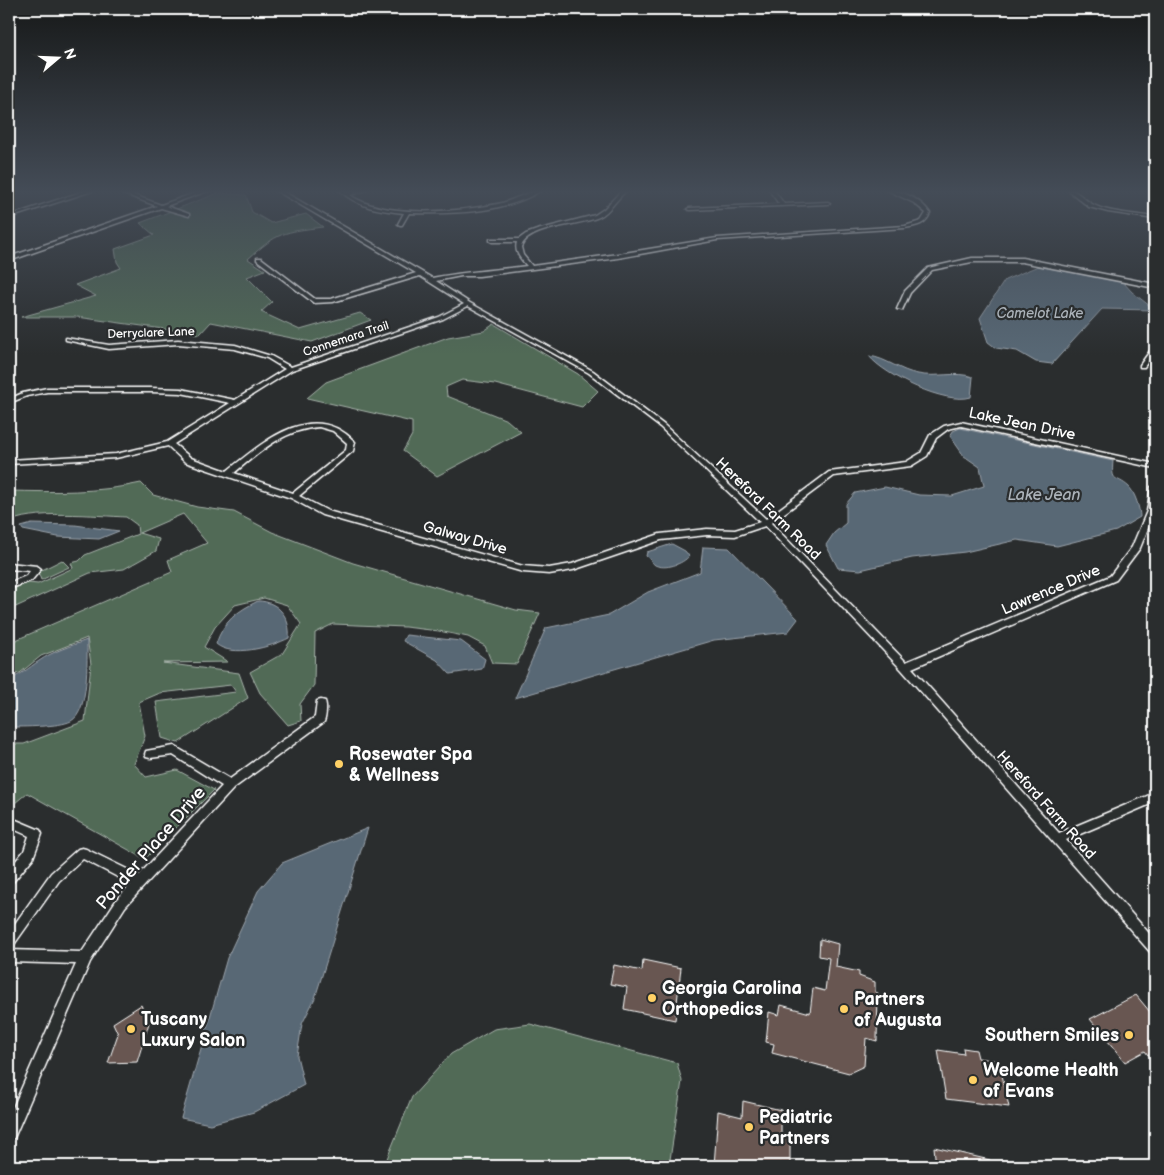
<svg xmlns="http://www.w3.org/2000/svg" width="1164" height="1175" font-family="'Balsamiq Sans',sans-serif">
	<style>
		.green { fill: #516a57; stroke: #a8b4ab }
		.water { fill: #596775; stroke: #9ba4ac }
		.building { fill: #685751; stroke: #fff }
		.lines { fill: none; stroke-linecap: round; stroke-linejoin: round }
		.minor-casing { stroke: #fff; stroke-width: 3 }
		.minor { fill: #2a2d2e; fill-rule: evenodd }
		.poi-dot { fill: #ffd166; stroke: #2a2d2e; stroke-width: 2 }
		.labels { text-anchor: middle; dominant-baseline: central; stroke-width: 4.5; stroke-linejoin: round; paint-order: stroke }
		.far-street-label { font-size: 12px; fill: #fff; stroke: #2a2d2e }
		.far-water-label { font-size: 14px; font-style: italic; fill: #acb3ba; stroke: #2a2d2e }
		.street-label { font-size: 15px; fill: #fff; stroke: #2a2d2e }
		.water-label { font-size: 16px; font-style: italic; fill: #acb3ba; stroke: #2a2d2e }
		.near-poi-label { font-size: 18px; font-weight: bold; fill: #fff; stroke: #2a2d2e; text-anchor: start }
		.near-street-label { font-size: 18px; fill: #fff; stroke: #2a2d2e }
	</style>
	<rect width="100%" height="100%" fill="#2a2d2e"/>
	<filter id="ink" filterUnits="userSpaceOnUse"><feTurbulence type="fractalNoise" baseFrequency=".02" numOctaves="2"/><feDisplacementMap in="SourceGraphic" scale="10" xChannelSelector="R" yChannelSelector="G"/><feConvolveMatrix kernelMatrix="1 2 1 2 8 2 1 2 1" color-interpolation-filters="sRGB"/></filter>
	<g filter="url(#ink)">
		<!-- green -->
		<g class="green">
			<path d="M218,193L246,195L252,212L271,223L306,214L323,227C283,232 278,232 248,259L265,270L247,277L272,302L261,312L300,330L360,313L371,320L312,342L211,322L200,334L77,317H21L96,296L75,285L121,268L117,262L115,249L154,235L140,223Z"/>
			<polygon points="494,324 578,374 598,391 582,407 495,384 462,380 446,387 447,396 507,420 521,432 437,476 403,451 412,435 412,422 307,398 326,382 448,337 484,331"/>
			<path d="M141,483L153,495L197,507L234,512L272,532L353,563L516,610L540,613L517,664L492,663L485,646L468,637L439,631L405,627L333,624L315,633L314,685L300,704L301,721L288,725L260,693L250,672L282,654L301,624L287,605L264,598L235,605L215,627L204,647L228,662L163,663L239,673L248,698L178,743L162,738L156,702L236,692L231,685L160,693L139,702L145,736L134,764L146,777L177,770L214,790L145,859L27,793L9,808V744H24L85,721L91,664L87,638L41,656L20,673L9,676V643L172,572L168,560L207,543L183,514L139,533L159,539L156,551L124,569L90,573L9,610V590L28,583L38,584L73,568L71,563L79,561L85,555L138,534L137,525L126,517C102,516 25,509 9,523V491C54,492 97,493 141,483Z"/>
			<polygon points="62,560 69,567 41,580 38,572"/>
			<polygon points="530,1024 677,1063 682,1081 669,1166 384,1166 412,1097 451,1054 494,1029"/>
		</g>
		<!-- water -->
		<g class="water">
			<polygon points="1038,266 1123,282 1132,292 1155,310 1102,309 1052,364 1036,362 1017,351 996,348 988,342 980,318 1005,280"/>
			<path d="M869,356C886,358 900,371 918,374C936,378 956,371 973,377L971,397C946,405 885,376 869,356Z"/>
			<path d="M960,428L1113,461C1111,484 1116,475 1129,487C1135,493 1140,509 1140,517L1116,531L1057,546L1017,540L965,552L912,558L860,570L838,568L826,545L834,533L846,523V504L855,493L885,487L919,495L952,496L984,486L980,467L964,456L950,436L953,431Z"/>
			<polygon points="32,524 75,525 119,531 99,539 58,537 23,530 21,527"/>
			<path d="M672,544L685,551L689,556C683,564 665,570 655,565C652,563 649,558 646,556L647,552Z"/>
			<polygon points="703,547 729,548 798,619 788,632 714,640 515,698 546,628 609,615 648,592 700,572"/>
			<path d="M258,601C279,601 291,619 289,638C271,647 232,658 216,644C223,622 237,611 258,601Z"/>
			<polygon points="406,635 461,641 485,659 482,669 450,674 437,660 403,641"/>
			<path d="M87,640C87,659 89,712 71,721C60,727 22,727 9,727V679C22,675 28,668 39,661C53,651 71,646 87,640Z"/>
			<polygon points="368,828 315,998 302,1024 297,1056 304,1085 254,1112 210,1124 181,1118 227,958 258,891 282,863"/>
		</g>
		<!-- building -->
		<g class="building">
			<polygon points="820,939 838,944 836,967 859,972 859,976 875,982 875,992 878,993 877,1041 866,1038 864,1066 849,1073 772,1053 774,1044 766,1042 769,1012 779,1015 781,1005 810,1013 813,988 825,991 829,958 819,956"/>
			<polygon points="643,960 681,968 675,1020 624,1009 627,987 610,984 614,965 642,971"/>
			<polygon points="1136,995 1155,1018 1155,1052 1148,1055 1145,1051 1125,1062 1090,1019"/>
			<polygon points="141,1005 149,1023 137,1062 108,1063 118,1034 113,1023"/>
			<polygon points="963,1048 976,1050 978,1058 999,1061 1009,1107 946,1099 938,1050 964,1054"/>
			<polygon points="743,1101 781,1110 781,1136 790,1138 790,1165 779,1163 778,1166 714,1166 718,1111 742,1117"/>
			<polygon points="934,1147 990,1160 991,1166 936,1166"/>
		</g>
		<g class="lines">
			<defs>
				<g id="minor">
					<polygon points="87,190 95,190 9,218 9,216"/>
					<polygon points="113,190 120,190 161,205 203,190 210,190 166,206 189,214 189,216 161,208 9,261 9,257 157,206"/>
					<path d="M275,190H281L432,278C463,272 495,270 527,266C521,259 514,252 517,242H492L490,241V239H519L526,234L537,230L595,215L604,209L622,190H627C617,198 610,212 599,217C580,226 528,226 521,247L523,255L532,266L618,254L717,238L905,226L921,221L926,213L914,203L887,190C903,190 921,200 930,213C926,225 916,226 905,228L717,240L618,258L479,276H461L436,281L470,303L593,371L664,425L766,519L829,472L906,462L921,453L930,435L944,426L961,422L1155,464V468L961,426L948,429L936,438L927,456L911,466L834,476L771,523L906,662L1110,576L1132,547L1147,511L1151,487L1155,485V511L1140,548L1116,580L912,668L1059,833L1145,797L1149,795L1153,797L1155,800L1153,803L1066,840L1155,940V955L1151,953L902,670L765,526L735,536L707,535L661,540L573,570L549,574L523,572L322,515L291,498L185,462L168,446L116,458L9,464V460L116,454L167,442L230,403L181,393L150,392H47L27,396L9,403V399L23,393L47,388H150L181,389L235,400L285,369L267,358L235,349L178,344L109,349L66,340V338L109,345L178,340L235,345L271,356L291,367L439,317L464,304L420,276L333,302L314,303L257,260V258H261L315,299H331L416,273ZM468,306L589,373L660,427L760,522L735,530L707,529L660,534L572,564L549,568L523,566L328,511L299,496L353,451L355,442C313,398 263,442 227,471L191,458L174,444L292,370L443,319ZM319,427L333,431L347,443L346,450L293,493L234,473C261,451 283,430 319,427Z"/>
					<path d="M339,190H344L347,192L367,190L350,195C384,219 462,212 502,203C514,200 531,190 542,190C504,214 452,214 409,213L402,225H400L398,224L404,213C378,210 359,208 339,190Z"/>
					<polygon points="769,190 774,190 784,204 828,202 830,203 828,204 689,210 687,209 689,208 779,204"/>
					<path d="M1068,190C1078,190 1084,200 1092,204C1107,213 1137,214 1155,217V219L1108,212L1089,207Z"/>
					<polygon points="972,258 1022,258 1155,284 1155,288 1022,262 972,262 932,270 910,293 902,310 897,309 905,291 928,268"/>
					<polygon points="1155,346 1155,352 1144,367 1140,367 1140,365 1153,347"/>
					<polygon points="9,563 37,566 41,569 32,580 9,589 9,583 26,576 30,571 9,569"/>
					<path d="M321,700L325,701C327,706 326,717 324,722L234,788L125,907L90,962L14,1138L9,1140V1117L76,964L9,962V950L82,952L117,899L131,884L83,859L59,881L13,946L9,948V932L51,873L78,849L82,848L86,849L139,875L222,786L173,755L150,758L146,757L145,754L146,751L174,746L230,779L315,717L317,701Z"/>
					<polygon points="9,817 40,830 42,834 33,858 13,882 9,884 9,869 24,851 29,836 9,827"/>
				</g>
			</defs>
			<!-- minor casing -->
			<use href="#minor" class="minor-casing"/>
			<!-- minor -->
			<use href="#minor" class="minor"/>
		</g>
	</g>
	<!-- sky -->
	<linearGradient id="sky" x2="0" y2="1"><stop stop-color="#171919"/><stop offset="0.54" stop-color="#444c57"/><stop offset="1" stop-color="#444c57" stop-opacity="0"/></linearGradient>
	<rect width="1164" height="355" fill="url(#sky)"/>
	<!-- markers -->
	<g class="poi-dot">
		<circle cx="339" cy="764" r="5"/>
		<circle cx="652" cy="998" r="5"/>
		<circle cx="844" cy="1009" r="5"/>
		<circle cx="131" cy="1029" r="5"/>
		<circle cx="1129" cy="1035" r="5"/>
		<circle cx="973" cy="1080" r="5"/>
		<circle cx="749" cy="1127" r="5"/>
	</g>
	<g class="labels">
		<!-- far-street labels -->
		<g class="far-street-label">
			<text transform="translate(151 333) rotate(-2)">Derryclare Lane</text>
			<text transform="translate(346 339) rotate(-18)">Connemara Trail</text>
		</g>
		<!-- far-water labels -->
		<g class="far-water-label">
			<text x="1040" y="313">Camelot Lake</text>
		</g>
		<!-- street labels -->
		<g class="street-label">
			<text transform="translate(1022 424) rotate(12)">Lake Jean Drive</text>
			<text transform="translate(768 509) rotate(44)">Hereford Farm Road</text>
			<text transform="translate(465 538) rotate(16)">Galway Drive</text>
			<text transform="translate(1051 590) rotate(-23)">Lawrence Drive</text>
			<text transform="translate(1046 805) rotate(48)">Hereford Farm Road</text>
		</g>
		<!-- water labels -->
		<g class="water-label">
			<text x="1044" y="495">Lake Jean</text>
		</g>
		<!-- near-poi labels -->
		<g class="near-poi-label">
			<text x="349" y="754">Rosewater Spa<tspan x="349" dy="21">&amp; Wellness</tspan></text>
			<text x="662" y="988">Georgia Carolina<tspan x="662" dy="21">Orthopedics</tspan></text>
			<text x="854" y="999">Partners<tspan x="854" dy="21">of Augusta</tspan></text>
			<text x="141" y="1019">Tuscany<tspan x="141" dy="21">Luxury Salon</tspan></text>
			<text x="1119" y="1035" text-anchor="end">Southern Smiles</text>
			<text x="983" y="1070">Welcome Health<tspan x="983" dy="21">of Evans</tspan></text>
			<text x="759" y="1117">Pediatric<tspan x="759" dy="21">Partners</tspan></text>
		</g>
		<!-- near-street labels -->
		<g class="near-street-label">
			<text transform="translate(151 848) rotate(-49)">Ponder Place Drive</text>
		</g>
	</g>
	<!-- margin -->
	<rect width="1164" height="1175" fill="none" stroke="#2a2d2e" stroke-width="30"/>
	<rect x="15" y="15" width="1134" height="1145" fill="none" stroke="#fff" stroke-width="2" filter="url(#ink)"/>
	<!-- north arrow -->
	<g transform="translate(58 58) rotate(71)" stroke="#2a2d2e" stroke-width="4" paint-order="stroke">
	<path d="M0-4L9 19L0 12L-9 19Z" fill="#ffffff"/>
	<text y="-8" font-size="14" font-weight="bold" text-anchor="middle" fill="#ffffff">N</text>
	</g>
</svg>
